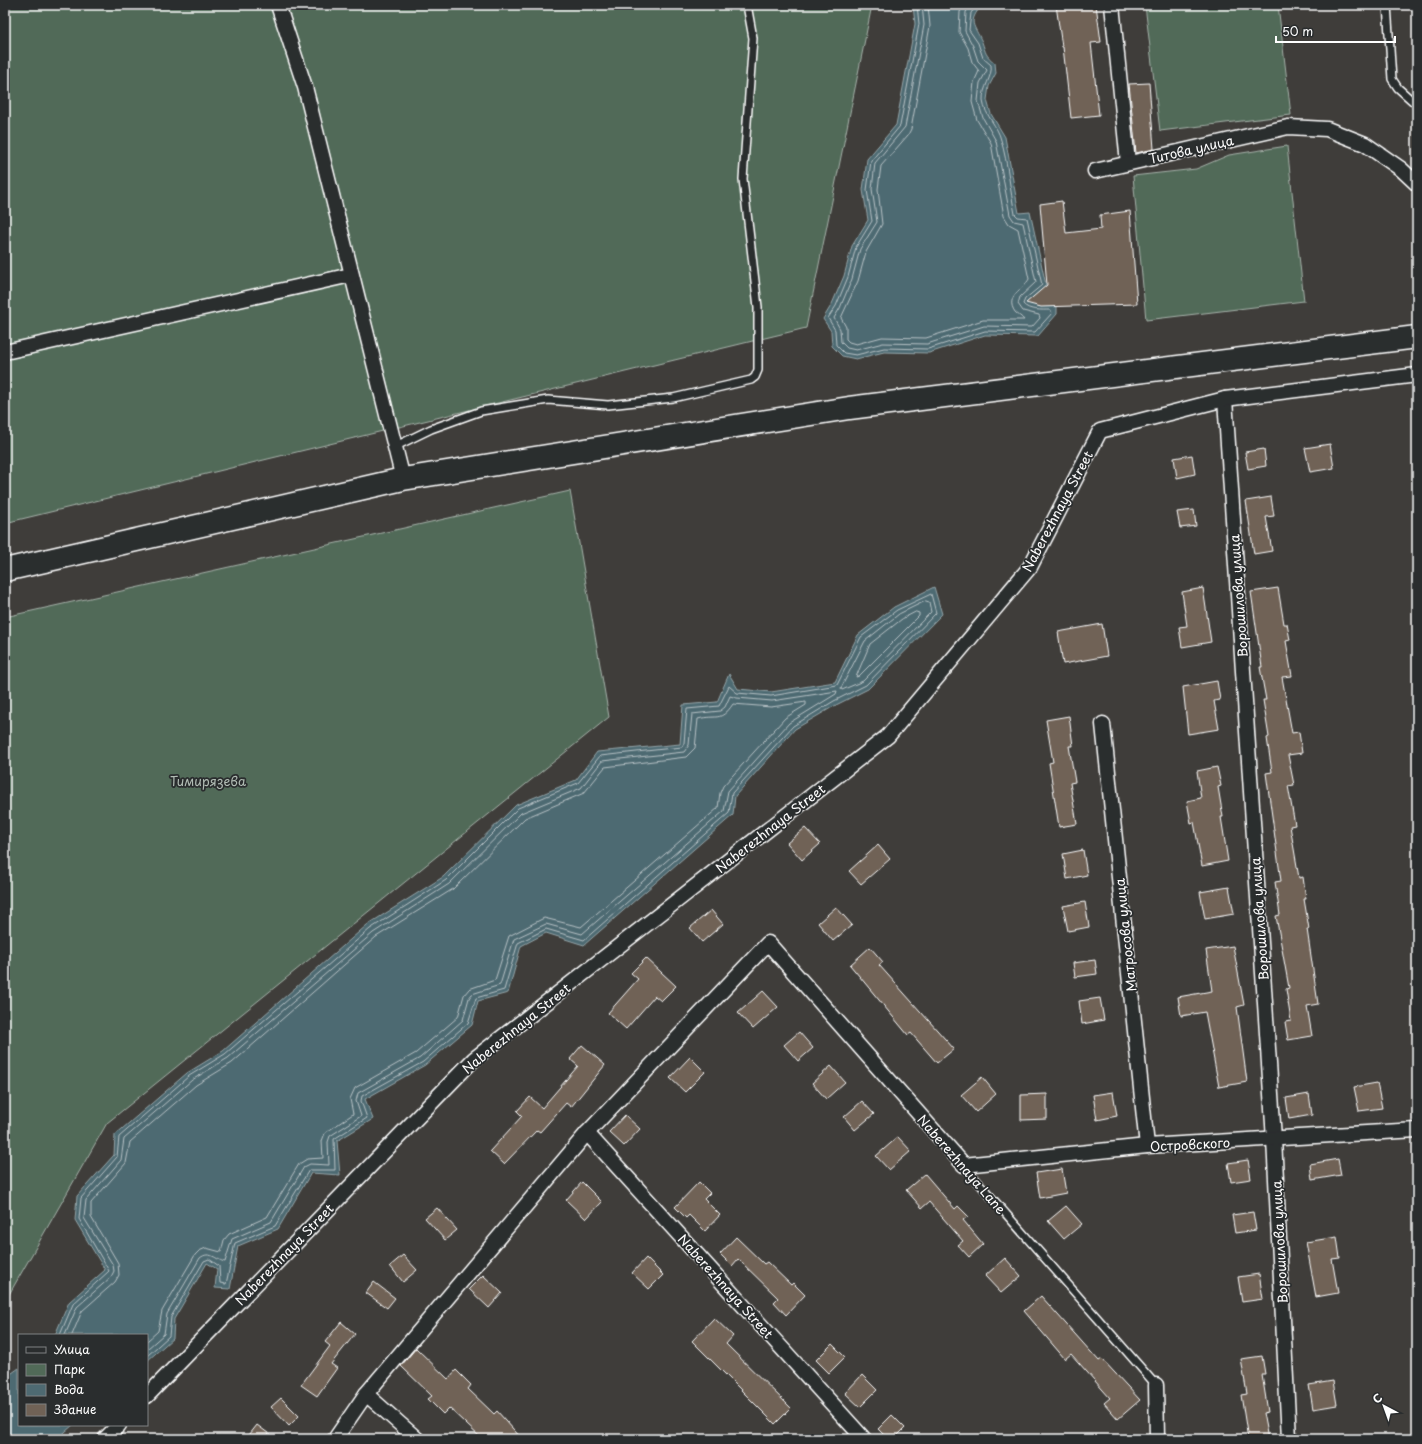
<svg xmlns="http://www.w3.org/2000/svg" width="1422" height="1444" font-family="'Playpen Sans',sans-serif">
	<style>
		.green { fill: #516a58; stroke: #a8b4ac }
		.water { fill: #4e6a72; stroke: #95a6aa }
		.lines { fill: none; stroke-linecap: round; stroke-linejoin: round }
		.shore { stroke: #b8c3c7; stroke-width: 1 }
		.building { fill: #706256; stroke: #fff }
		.service-casing { stroke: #fff; stroke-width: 10 }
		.minor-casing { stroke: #fff; stroke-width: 17 }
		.trunk-casing { stroke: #fff; stroke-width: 25 }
		.service { stroke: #2a2d2e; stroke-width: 7 }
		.minor { stroke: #2a2d2e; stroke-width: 14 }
		.trunk { stroke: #2a2d2e; stroke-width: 22 }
		.labels { text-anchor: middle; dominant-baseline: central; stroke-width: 3.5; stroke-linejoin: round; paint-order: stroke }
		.street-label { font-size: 13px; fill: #fff; stroke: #2a2d2e }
		.park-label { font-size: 13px; fill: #b1bcb4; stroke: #2a2d2e }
	</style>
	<rect width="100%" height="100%" fill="#3f3d3a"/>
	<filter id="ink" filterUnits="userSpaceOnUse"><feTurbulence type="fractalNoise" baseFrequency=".025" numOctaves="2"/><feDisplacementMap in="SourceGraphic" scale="8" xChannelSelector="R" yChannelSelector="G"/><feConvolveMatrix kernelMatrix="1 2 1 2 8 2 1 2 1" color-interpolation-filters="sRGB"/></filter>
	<g filter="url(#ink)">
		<!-- green -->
		<g class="green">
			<polygon points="5,5 872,5 806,328 5,523"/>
			<polygon points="1145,5 1278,5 1291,115 1160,131"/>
			<polygon points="1287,146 1304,301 1146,320 1133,176 1196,169 1229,155"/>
			<polygon points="570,491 609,717 107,1123 7,1298 5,1299 5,617"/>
		</g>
		<!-- water -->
		<g class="water">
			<path d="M913,5H982C967,23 974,24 982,42C986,53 985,55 995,63L996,73L989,86L987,100L991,114L1005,137L1019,213L1030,212L1047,290L1057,306V314L1038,336L985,335L929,353L884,352L856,359L842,356L832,346L831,331L823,319L832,304L844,276L852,246L868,220L863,190L867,159L896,125L915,24Z"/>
			<polygon points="934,587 942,614 868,689 836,705 795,729 735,796 733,815 584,945 546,933 521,946 508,993 478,1001 472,1025 425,1065 365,1099 373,1119 337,1141 340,1175 311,1173 278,1229 238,1246 230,1289 215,1288 217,1269 207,1263 174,1319 173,1338 147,1361 147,1335 55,1335 69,1302 105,1270 75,1220 77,1196 114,1155 115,1135 187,1073 223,1051 367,925 443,877 516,805 576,780 597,752 680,744 683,705 717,702 729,674 738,689 771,692 835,682 858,635 894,607"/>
			<polygon points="19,1368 19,1425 73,1425 57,1439 5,1439 5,1378"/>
		</g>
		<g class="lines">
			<!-- shore -->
			<g class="shore">
				<path d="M917,5L919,24L900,126L871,161L867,190L872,221L856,247L848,277L836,306L828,318L835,330L836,345L844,353L856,355L884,348L928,349L985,331L1035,332L1052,313L1050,310C1042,310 1029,311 1023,304L1025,299L1042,285L1027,218L1018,217L1015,214C1010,190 1008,164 1001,140C998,126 985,116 983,101C982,87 993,77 991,65L983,58L978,43L969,30L971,13L977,5"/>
				<polyline points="922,5 924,25 905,127 875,163 872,189 877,222 860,249 852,279 840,308 834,318 840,329 841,342 847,348 856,350 883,343 927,344 984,326 1032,327 1040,318 1039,315 1023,311 1018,304 1020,297 1036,282 1023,223 1014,221 1010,215 996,141 983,118 978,101 980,83 987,70 978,61 973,46 965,31 966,12 971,5"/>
				<path d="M928,5L930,26L911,129L908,135L881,166L878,189L882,224L866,252L858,281L841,318L846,327V339L849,342L856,344L882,337L926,338L983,320H1024C1022,317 1018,315 1015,312C1004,296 1024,289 1029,279L1018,229L1009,224L1004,216L991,143L977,120L972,102L974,82L979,71L972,62L968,48L959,32L960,12L963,5"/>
				<polygon points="926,601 929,602 931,612 863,681 842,690 841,688 865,641 899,614"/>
				<polygon points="916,612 919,613 919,616 859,676 856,677 870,644 902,619"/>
				<polyline points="60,1335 73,1304 109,1271 79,1219 81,1198 117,1157 119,1137 189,1076 225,1054 370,929 446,880 518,808 578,783 600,756 682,747 684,743 687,709 719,706 729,686 737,693 771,696 837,685 861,637 897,610 931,594 936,613 866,685 834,701 793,726 732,793 729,813 584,940 546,929 518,943 504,990 476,998 468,1023 423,1062 362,1096 361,1101 367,1118 334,1139 335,1170 309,1170 275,1226 235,1243 226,1284 220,1283 219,1266 209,1259 204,1261 171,1317 169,1336 147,1356"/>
				<path d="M65,1335L77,1307L111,1277L114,1271L113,1265L84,1218L86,1200L121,1160L124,1139L192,1080L228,1058L373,933L449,884L521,813L581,788L602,761L684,752L689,745L692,714L720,711L725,707L730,696L737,698L772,701L837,691L836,694L789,723L728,791L724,811L582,934L546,924L514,939L500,985L472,994L469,998L463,1020L420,1058L358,1093L356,1101L361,1116L330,1136L328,1142L329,1165L310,1164L304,1167L271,1222L232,1239L225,1262C216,1260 210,1250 200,1258L167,1314L164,1334L147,1349"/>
				<path d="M72,1335L82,1311L115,1282L119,1275L118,1263L91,1217V1203L126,1163L130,1142L196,1085L232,1063L376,937L453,889L525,818L584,793L605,767L686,757L695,748L698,719C717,714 720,723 733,704L771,707L806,702V705L785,718L723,786L720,793L718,808L581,927L544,918L509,936L495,980L469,989L464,995L458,1017L416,1053L355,1088L350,1099L353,1114L325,1133L322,1141L323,1158L307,1159L299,1164L267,1217L229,1234L224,1240L221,1252L206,1248L199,1251L195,1255L162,1311L158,1331L147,1341"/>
			</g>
		</g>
		<!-- building -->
		<g class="building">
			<polygon points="1056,5 1096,5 1101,42 1091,43 1099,115 1071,118 1063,47 1062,47"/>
			<polygon points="1149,83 1154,149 1136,153 1129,84"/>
			<polygon points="1062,201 1066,233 1101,229 1100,215 1130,211 1137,304 1041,307 1026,303 1047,285 1040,204"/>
			<polygon points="1330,444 1334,468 1310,472 1305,448"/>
			<polygon points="1264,449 1266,466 1248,469 1245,452"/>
			<polygon points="1192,455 1195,474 1177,478 1174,458"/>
			<polygon points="1271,497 1274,516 1266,517 1272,551 1254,554 1246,501"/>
			<polygon points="1194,510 1196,526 1180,528 1177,512"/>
			<polygon points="1203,588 1211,642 1182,647 1179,627 1187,626 1182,592"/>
			<polygon points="1278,588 1284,624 1287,624 1290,640 1286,641 1292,676 1282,677 1292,733 1299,732 1302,753 1288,755 1294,785 1288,786 1295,825 1290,826 1299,878 1303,877 1306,899 1304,899 1309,929 1307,929 1318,1004 1307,1006 1312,1036 1288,1040 1285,1022 1291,1021 1286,989 1289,988 1276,916 1280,915 1275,882 1281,881 1266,773 1272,772 1267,738 1269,737 1263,700 1266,700 1260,667 1262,667 1251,592"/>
			<polygon points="1102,624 1107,656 1063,664 1058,632"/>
			<polygon points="1217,681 1220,700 1214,701 1219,729 1188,734 1183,687"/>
			<polygon points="1069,716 1073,746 1069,746 1075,782 1070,783 1077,824 1059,827 1049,763 1053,762 1046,720"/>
			<polygon points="1217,767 1221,786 1218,787 1223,817 1221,817 1228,861 1202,866 1194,822 1191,823 1187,801 1201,798 1197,771"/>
			<polygon points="805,828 820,844 802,860 787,843"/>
			<polygon points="878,845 890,859 861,884 849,871"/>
			<polygon points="1083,850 1087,875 1067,879 1063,854"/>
			<polygon points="1229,887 1234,914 1205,919 1200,892"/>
			<polygon points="1085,902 1089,927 1068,931 1063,906"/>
			<polygon points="836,907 852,925 833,941 818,923"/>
			<polygon points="711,910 723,924 702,942 690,928"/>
			<polygon points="1233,946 1244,1005 1237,1007 1247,1082 1219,1087 1205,1012 1181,1016 1178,997 1212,991 1206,950"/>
			<polygon points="870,947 883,962 879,965 954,1049 937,1063 911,1033 908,1035 850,965"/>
			<polygon points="646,958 676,986 661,1001 655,996 626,1029 608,1013 638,979 631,973"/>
			<polygon points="1095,960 1097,974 1075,977 1073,963"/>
			<polygon points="763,991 778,1007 753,1029 738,1013"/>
			<polygon points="1100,998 1104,1020 1082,1024 1079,1001"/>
			<polygon points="799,1032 813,1048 798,1061 784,1045"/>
			<polygon points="582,1045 605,1065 571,1107 566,1103 540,1132 537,1130 504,1164 490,1151 522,1116 517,1111 530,1097 542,1108 578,1066 570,1059"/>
			<polygon points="690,1057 705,1072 685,1092 670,1078"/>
			<polygon points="831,1066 845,1082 826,1099 812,1083"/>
			<polygon points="982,1077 996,1094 976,1112 961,1095"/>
			<polygon points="1377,1083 1382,1108 1359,1111 1354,1087"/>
			<polygon points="1113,1092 1117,1116 1097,1120 1093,1095"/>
			<polygon points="1047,1094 1047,1119 1021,1120 1021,1095"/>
			<polygon points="1309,1094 1312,1115 1289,1119 1286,1098"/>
			<polygon points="862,1101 874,1114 855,1130 844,1117"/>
			<polygon points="625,1115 640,1129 624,1146 609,1132"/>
			<polygon points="898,1137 911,1151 889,1170 876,1156"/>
			<polygon points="1338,1159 1341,1175 1312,1180 1310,1164"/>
			<polygon points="1248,1160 1251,1179 1231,1182 1228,1163"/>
			<polygon points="1062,1169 1066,1193 1040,1198 1036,1173"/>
			<polygon points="925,1174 955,1209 958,1206 968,1216 963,1220 983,1244 969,1257 958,1245 963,1241 929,1202 922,1208 906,1190"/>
			<polygon points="582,1182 602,1202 586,1219 566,1200"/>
			<polygon points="699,1182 710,1193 704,1199 720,1215 705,1231 689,1215 686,1218 675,1207"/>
			<polygon points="1066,1206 1082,1224 1064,1239 1048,1221"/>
			<polygon points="437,1208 457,1230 445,1240 425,1218"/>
			<polygon points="1253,1212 1256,1230 1235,1233 1232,1215"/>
			<polygon points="736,1237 764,1264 767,1262 791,1285 793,1283 805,1295 786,1315 774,1302 778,1298 738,1259 732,1266 720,1254"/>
			<polygon points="1337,1237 1340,1258 1332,1259 1338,1293 1316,1297 1306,1242"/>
			<polygon points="403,1255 417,1270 403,1282 390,1266"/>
			<polygon points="646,1258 663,1275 649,1289 632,1273"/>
			<polygon points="1005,1258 1021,1276 1001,1293 985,1276"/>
			<polygon points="1259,1274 1263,1299 1242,1302 1238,1277"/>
			<polygon points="483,1275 502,1293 489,1308 469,1289"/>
			<polygon points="374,1282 395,1298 387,1308 366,1293"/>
			<polygon points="1041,1296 1099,1361 1102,1359 1140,1400 1118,1419 1104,1403 1110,1398 1071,1354 1065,1359 1024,1311"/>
			<polygon points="714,1318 733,1336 726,1344 791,1408 775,1424 692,1341"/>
			<polygon points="341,1322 355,1334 331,1364 337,1368 317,1396 301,1385 330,1346 325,1342"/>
			<polygon points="832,1344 845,1357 829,1373 816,1360"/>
			<polygon points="416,1348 448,1379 456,1370 471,1385 468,1389 494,1414 497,1411 522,1439 482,1439 449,1408 443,1414 428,1399 432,1396 401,1366"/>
			<polygon points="1262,1356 1265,1374 1262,1374 1268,1412 1263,1413 1268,1439 1248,1439 1241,1395 1247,1394 1241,1359"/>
			<polygon points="862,1375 877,1390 860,1407 845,1393"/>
			<polygon points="1333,1381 1337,1405 1313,1409 1309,1385"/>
			<polygon points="281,1398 299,1416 289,1426 271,1407"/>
			<polygon points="892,1415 905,1428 894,1439 888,1439 878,1429"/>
			<polygon points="257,1425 276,1439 246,1439"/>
		</g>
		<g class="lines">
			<defs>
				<g id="service">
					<polyline points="1387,5 1392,79 1398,88 1417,105"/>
					<polyline points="396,446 431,429 481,411 548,400 608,405 673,398 751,380 755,377 758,370 758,307 743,179 753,38 747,5"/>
					<polyline points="964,1166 1156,1385"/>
				</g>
				<g id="minor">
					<polyline points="278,5 305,87 403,479"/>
					<polyline points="1112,5 1128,163"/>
					<polyline points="1095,171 1288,127 1327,129 1365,144 1401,169 1417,184"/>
					<polyline points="5,352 351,275"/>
					<polyline points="1225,399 1274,1139 1289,1439"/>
					<polyline points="1103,724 1147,1146"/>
					<polyline points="587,1133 864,1439"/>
					<polyline points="1156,1385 1157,1439"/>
					<polyline points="366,1394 417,1439"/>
					<polyline points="147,1396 474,1059 888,736 1030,567 1100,431 1225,399 1417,375"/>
					<polyline points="105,1439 119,1425"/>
					<polyline points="335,1439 366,1394 587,1133 768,943 964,1165 1147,1146 1417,1130"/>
				</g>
				<polyline id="trunk" points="5,570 403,479 849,408 1417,337"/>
			</defs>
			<!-- service casing -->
			<use href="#service" class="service-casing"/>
			<!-- minor casing -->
			<use href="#minor" class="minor-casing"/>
			<!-- trunk casing -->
			<use href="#trunk" class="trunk-casing"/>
			<!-- service -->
			<use href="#service" class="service"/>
			<!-- minor -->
			<use href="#minor" class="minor"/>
			<!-- trunk -->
			<use href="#trunk" class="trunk"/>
		</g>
	</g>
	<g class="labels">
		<!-- street labels -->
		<g class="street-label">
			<text transform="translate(1191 149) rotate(-13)">Титова улица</text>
			<text transform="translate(1057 511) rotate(-62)">Naberezhnaya Street</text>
			<text transform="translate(1238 596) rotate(-94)">Ворошилова улица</text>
			<text transform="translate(770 828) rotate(-38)">Naberezhnaya Street</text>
			<text transform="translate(1259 919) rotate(-94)">Ворошилова улица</text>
			<text transform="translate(1125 935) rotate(-96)">Матросова улица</text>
			<text transform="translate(516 1028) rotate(-39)">Naberezhnaya Street</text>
			<text transform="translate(1190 1144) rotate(-3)">Островского</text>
			<text transform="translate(962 1164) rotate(49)">Naberezhnaya Lane</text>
			<text transform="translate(1279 1242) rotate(-93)">Ворошилова улица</text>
			<text transform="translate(284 1254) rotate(-46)">Naberezhnaya Street</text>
			<text transform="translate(726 1286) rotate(48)">Naberezhnaya Street</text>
		</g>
		<!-- park labels -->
		<g class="park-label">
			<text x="208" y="780">Тимирязева</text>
		</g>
	</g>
	<!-- margin -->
	<rect width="1422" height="1444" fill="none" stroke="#2a2d2e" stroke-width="20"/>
	<rect x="10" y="10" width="1402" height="1424" fill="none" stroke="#fff" stroke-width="1.5" filter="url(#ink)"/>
	<!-- legend -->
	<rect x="18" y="1334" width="130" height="92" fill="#2a2d2e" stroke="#7f8182"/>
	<rect x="26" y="1347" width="20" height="6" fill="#2a2d2e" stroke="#7f8182"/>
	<text x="54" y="1354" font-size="12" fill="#ffffff">Улица</text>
	<rect x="26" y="1364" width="20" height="12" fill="#516a58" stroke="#7f8182"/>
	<text x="54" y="1374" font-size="12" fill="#ffffff">Парк</text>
	<rect x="26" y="1384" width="20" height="12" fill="#4e6a72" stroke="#7f8182"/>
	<text x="54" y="1394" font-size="12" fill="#ffffff">Вода</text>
	<rect x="26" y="1404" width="20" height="12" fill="#706256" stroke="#7f8182"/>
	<text x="54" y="1414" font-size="12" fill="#ffffff">Здание</text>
	<!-- north arrow -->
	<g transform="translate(1384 1406) rotate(319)" stroke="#2a2d2e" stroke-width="3" paint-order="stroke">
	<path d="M0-3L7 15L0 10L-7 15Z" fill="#ffffff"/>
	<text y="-6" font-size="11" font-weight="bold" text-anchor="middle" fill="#ffffff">С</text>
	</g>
	<!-- scale -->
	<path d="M1276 36v6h119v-6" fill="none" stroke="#ffffff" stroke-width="2"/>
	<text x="1282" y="36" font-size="12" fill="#ffffff" stroke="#2a2d2e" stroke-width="3" paint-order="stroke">50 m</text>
</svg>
